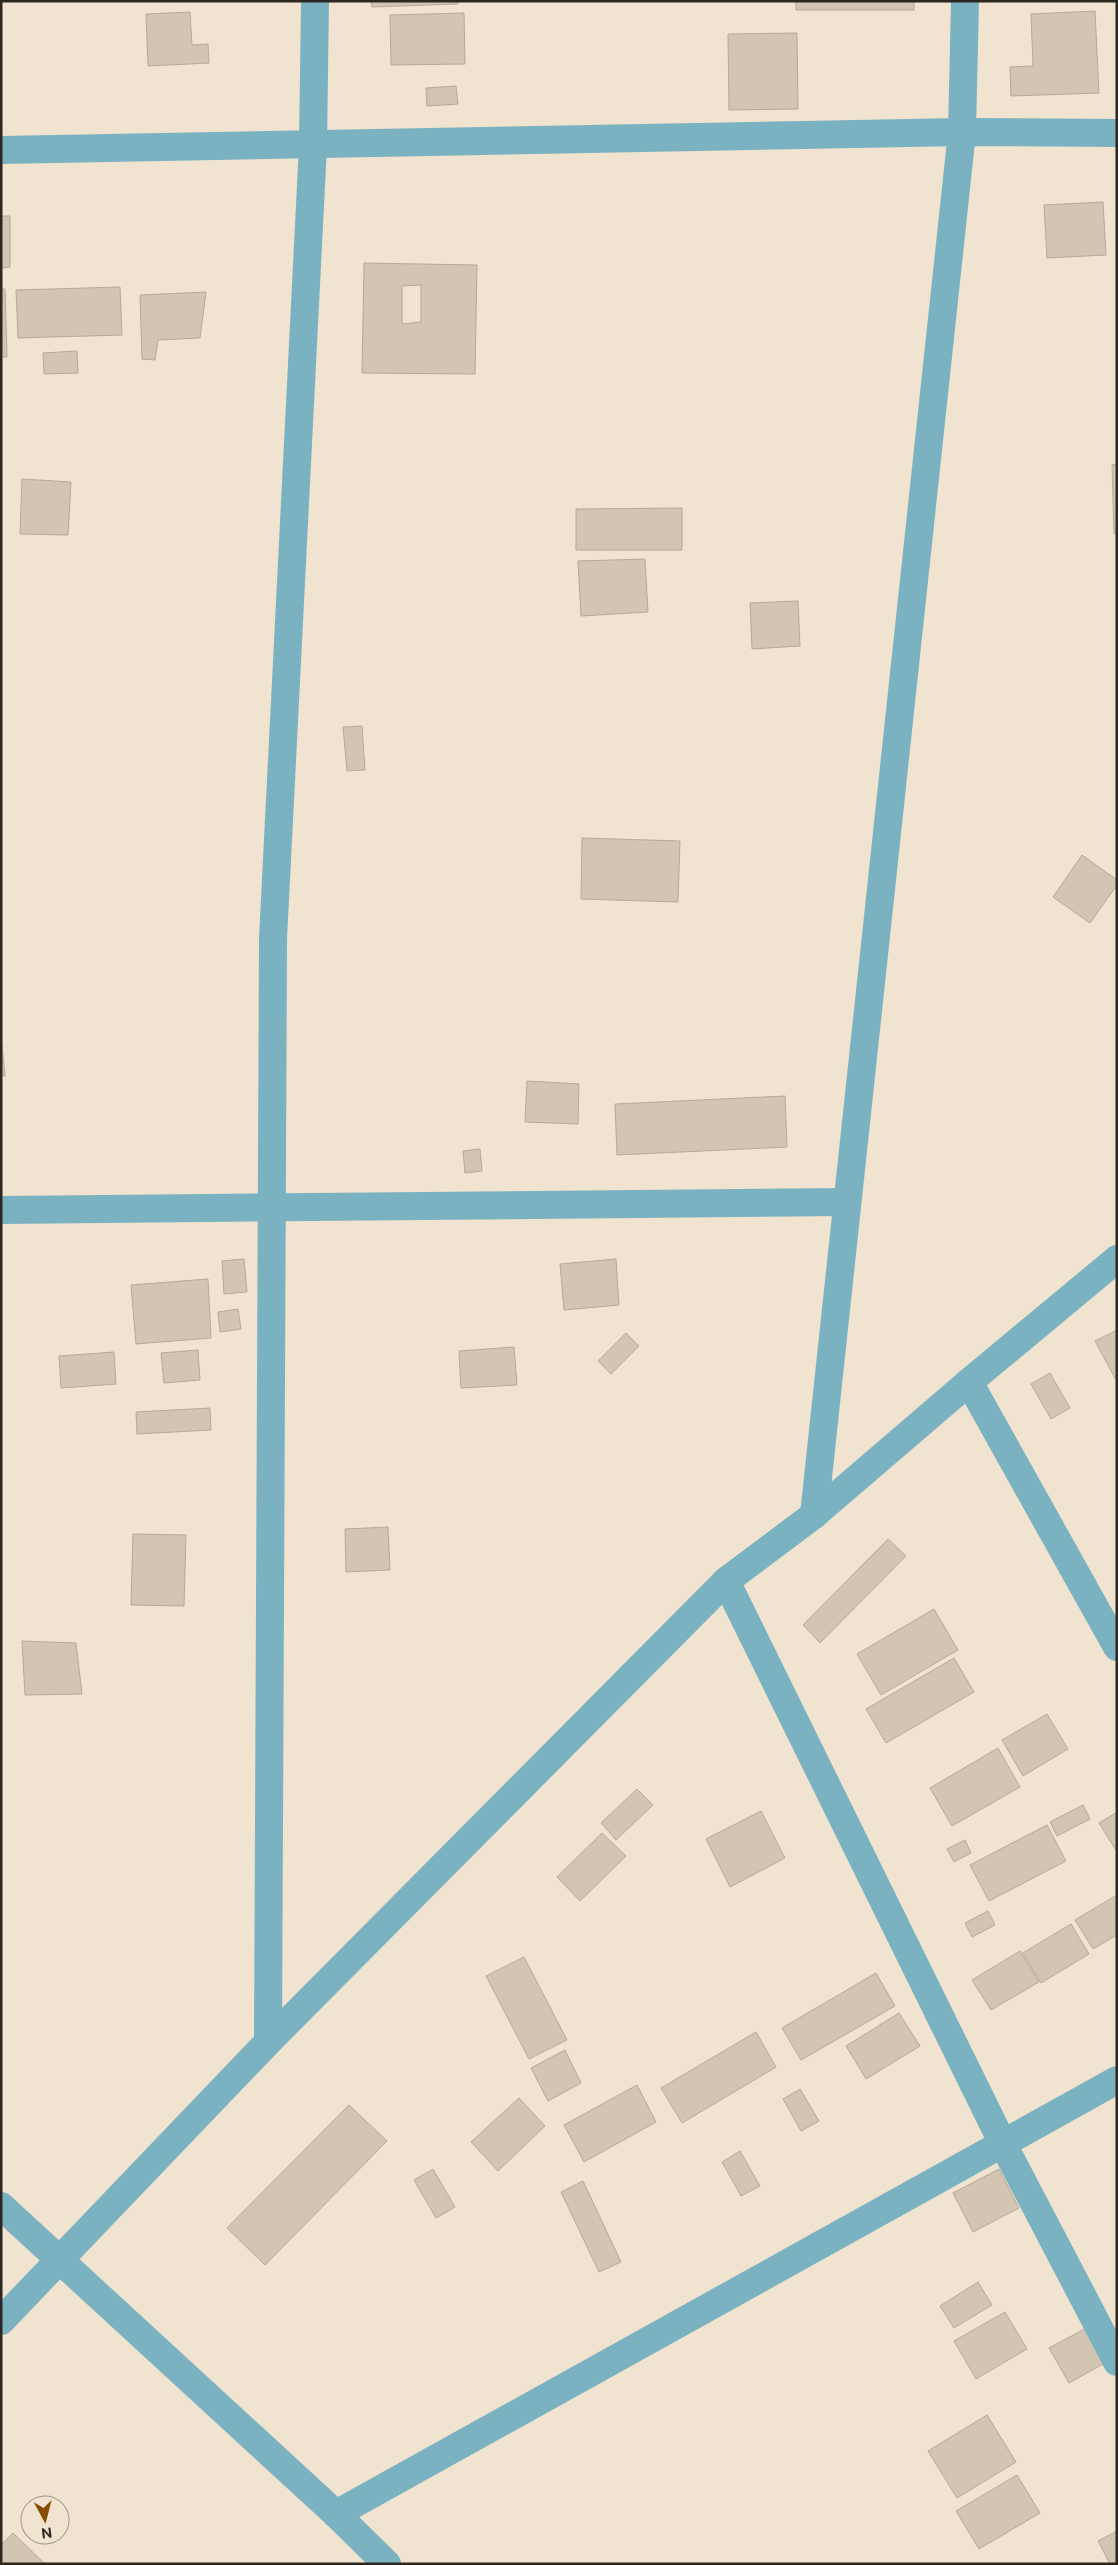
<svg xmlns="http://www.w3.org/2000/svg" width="1118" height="2565" font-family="'Public Sans',sans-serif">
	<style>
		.building { fill: #d2c6b2; stroke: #b6a996; fill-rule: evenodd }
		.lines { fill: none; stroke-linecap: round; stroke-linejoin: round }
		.minor { stroke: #7bb2c1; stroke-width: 28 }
		.tertiary { stroke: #7bb2c1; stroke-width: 28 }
	</style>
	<rect width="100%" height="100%" fill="#f0e3cf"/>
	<!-- building -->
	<g class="building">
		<polygon points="371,1 458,1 458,4 372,7"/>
		<rect x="796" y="1" width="118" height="9"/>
		<polygon points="1095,11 1099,93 1011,96 1010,67 1033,66 1031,14"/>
		<polygon points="190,12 192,45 208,44 209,63 148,66 146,14"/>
		<polygon points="464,13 465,64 391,65 390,15"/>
		<polygon points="797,33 798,109 729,110 728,34"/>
		<polygon points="456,86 458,104 427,106 426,88"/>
		<polygon points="1103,202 1106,255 1047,258 1044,205"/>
		<polygon points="1,216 10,216 10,267 1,268"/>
		<path d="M364,263L477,265L475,374L362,373ZM421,285V322L402,324V286Z"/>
		<polygon points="120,287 122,335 18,338 16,290"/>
		<polygon points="1,289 5,289 7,357 1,357"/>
		<polygon points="206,292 200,338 158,340 155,360 142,359 140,295"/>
		<polygon points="77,351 78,373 44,374 43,353"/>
		<polygon points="1117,464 1117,534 1114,534 1112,465"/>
		<polygon points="22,479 71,482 68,535 20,534"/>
		<polygon points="682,508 682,550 576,550 576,509"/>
		<polygon points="645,559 648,612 581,616 578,561"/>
		<polygon points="798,601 800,646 752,649 750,603"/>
		<polygon points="362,726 365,770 347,771 343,727"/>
		<polygon points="582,838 680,841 678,902 581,899"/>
		<polygon points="1082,855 1117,880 1117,885 1090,923 1053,897"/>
		<polygon points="1,1036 5,1076 1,1076"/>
		<polygon points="527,1081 579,1084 578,1124 525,1122"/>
		<polygon points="785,1096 787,1147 617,1155 615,1104"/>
		<polygon points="480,1149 482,1171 465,1173 463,1151"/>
		<polygon points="244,1259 247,1292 224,1294 222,1261"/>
		<polygon points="616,1259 619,1305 564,1310 560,1264"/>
		<polygon points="208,1279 211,1338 136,1344 131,1285"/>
		<polygon points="238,1309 241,1329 220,1332 218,1312"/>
		<polygon points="1117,1330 1117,1380 1116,1380 1095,1341"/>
		<polygon points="626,1333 639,1346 611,1374 598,1361"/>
		<polygon points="514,1347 517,1385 461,1388 459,1351"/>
		<polygon points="198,1350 200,1380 164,1383 161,1353"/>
		<polygon points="114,1352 116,1384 61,1388 59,1356"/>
		<polygon points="1050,1373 1070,1408 1051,1419 1031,1384"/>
		<polygon points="210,1408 211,1430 137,1434 136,1412"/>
		<polygon points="388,1527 390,1570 346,1572 345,1529"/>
		<polygon points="133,1534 186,1535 184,1606 131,1605"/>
		<polygon points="888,1539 906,1556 820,1643 803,1625"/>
		<polygon points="934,1609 958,1650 881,1695 857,1654"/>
		<polygon points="22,1641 76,1643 82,1694 25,1695"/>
		<polygon points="954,1658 974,1692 886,1743 866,1709"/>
		<polygon points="1047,1714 1068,1749 1023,1776 1002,1740"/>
		<polygon points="998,1748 1020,1787 952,1826 930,1788"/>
		<polygon points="637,1789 653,1805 616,1840 601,1823"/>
		<polygon points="1083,1805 1090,1819 1057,1836 1050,1822"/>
		<polygon points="761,1811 785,1858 730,1887 706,1839"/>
		<polygon points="1117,1812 1117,1852 1099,1823"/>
		<polygon points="1047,1825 1066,1861 989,1901 970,1865"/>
		<polygon points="602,1833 626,1856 580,1901 557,1877"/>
		<polygon points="965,1840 971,1853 954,1862 947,1849"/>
		<polygon points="1117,1895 1117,1935 1093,1949 1075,1920"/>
		<polygon points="988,1911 995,1925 972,1937 965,1923"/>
		<polygon points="1071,1924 1089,1954 1041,1983 1023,1953"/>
		<polygon points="1020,1951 1039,1982 991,2010 972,1980"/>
		<polygon points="524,1957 567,2040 529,2059 486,1976"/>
		<polygon points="876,1973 895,2006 801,2060 782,2028"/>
		<polygon points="899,2013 920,2046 866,2079 846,2046"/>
		<polygon points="756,2032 776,2067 682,2123 661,2088"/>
		<polygon points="565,2050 581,2083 548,2101 531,2068"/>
		<polygon points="637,2085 656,2122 584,2162 564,2125"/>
		<polygon points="800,2089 819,2121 801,2131 783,2099"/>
		<polygon points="519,2098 545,2126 498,2171 471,2142"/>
		<polygon points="349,2105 387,2141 265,2265 227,2228"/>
		<polygon points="740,2151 760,2186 741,2196 722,2162"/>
		<polygon points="433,2169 455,2207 436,2218 414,2180"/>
		<polygon points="999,2169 1019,2208 973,2232 953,2193"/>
		<polygon points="583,2181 621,2262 599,2272 561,2192"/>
		<polygon points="978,2282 992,2305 954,2328 940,2306"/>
		<polygon points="1005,2312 1027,2349 976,2379 954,2341"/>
		<polygon points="1092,2325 1112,2359 1069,2383 1049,2348"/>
		<polygon points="987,2415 1016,2462 957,2498 928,2451"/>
		<polygon points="1017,2475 1040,2513 979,2549 956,2511"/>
		<polygon points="1117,2531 1117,2564 1110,2564 1098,2541"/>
		<polygon points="13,2533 45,2564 1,2564 1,2545"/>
	</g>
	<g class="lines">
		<!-- minor -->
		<g class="minor">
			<polyline points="1,150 962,132 1117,133"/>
			<polyline points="1,1210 847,1202"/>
			<polyline points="969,1382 1117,1647"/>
			<polyline points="814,1515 962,132 965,1"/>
			<polyline points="726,1581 1003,2144 1117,2362"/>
			<polyline points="268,2042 273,939 313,146 315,1"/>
			<polyline points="1,2321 268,2042 726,1581 814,1515 969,1382 1117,1259"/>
			<polyline points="336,2514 1117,2080"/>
		</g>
		<!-- tertiary -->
		<polyline class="tertiary" points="1,2206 336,2514 387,2564"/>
	</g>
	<!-- border -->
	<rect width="1118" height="2565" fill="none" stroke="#2c2720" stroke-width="5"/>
	<!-- north arrow -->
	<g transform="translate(45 2520) rotate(173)"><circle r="24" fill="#f0e3cf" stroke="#a29889"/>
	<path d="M0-4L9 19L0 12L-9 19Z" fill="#864d01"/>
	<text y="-8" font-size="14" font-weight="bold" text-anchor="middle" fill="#2c2720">N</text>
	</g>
</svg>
